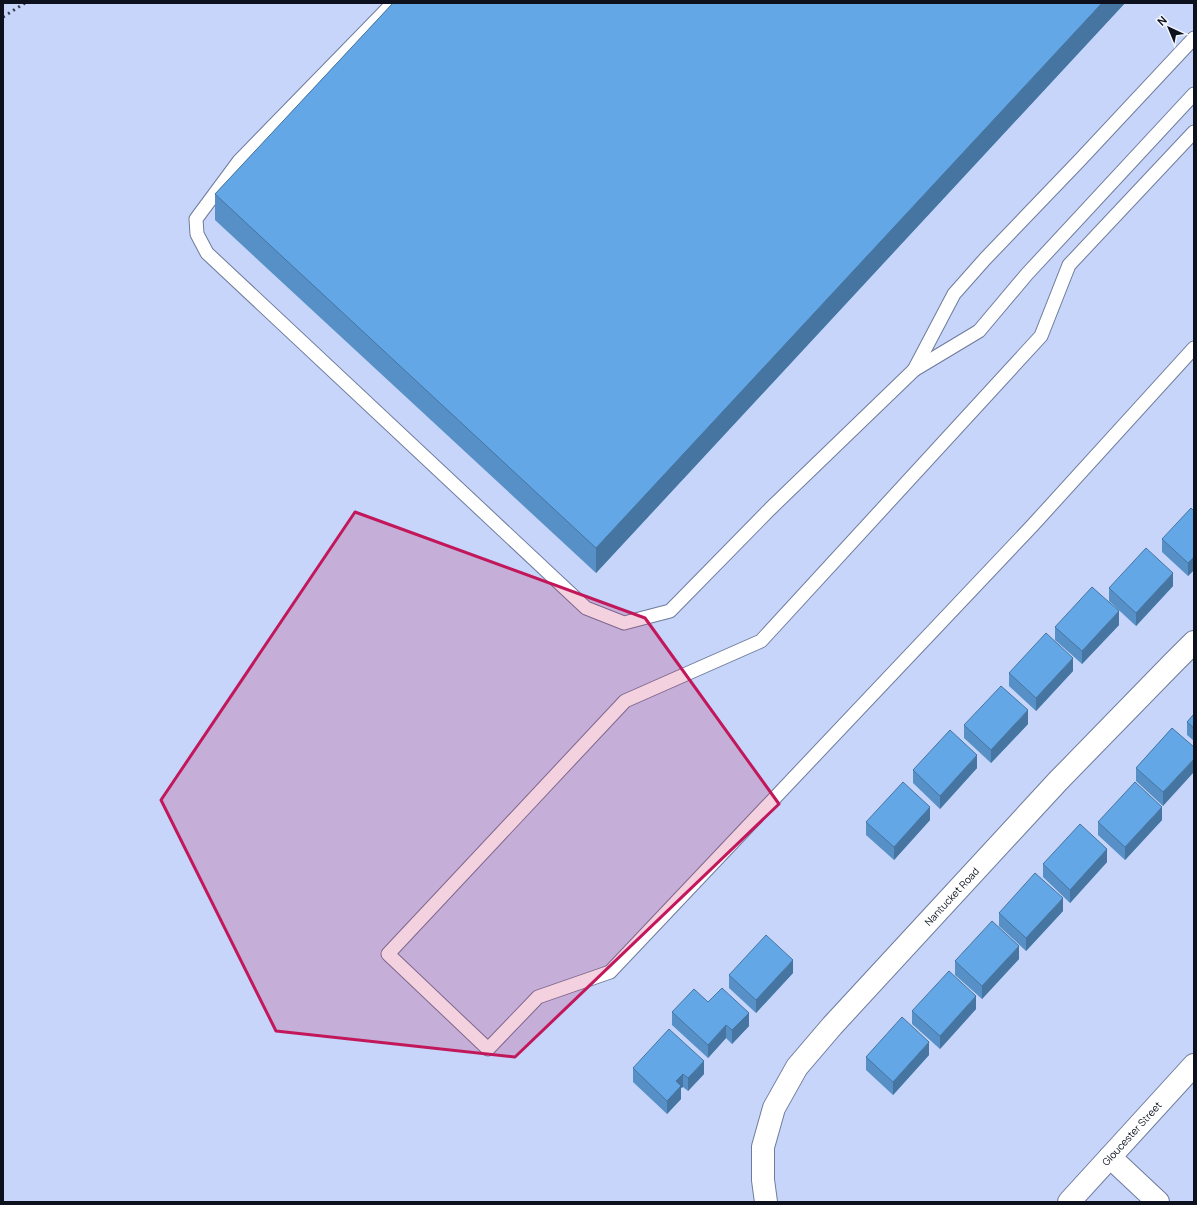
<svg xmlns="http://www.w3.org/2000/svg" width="1197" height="1205" font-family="Manrope,sans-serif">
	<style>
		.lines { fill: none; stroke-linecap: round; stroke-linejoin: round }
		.service-casing { stroke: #6e7b9b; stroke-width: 15 }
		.minor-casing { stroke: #6e7b9b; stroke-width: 24 }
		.service { stroke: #fff; stroke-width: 13 }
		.minor { stroke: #fff; stroke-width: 22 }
		.rail { stroke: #353c4d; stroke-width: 3; stroke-dasharray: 2 4; stroke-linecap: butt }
		.wall { fill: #5690c6 }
		.shaded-wall { fill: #4675a1 }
		.building { fill: #64a7e6; stroke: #4675a1 }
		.marked { fill: #c2185b; fill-opacity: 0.2; stroke: #c2185b; stroke-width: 3; stroke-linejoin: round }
		.labels { text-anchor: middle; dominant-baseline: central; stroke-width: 3; stroke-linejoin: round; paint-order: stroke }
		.street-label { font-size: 10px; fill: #0c111d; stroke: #f3f6fd }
	</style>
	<rect width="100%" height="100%" fill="#c6d5f9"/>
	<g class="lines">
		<defs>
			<g id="service">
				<polyline points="393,3 239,161 196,219 197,234 207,253 586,608 624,623 670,611 770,509 914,370 954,294 985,259 1079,161 1194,38"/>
				<polyline points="1194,132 1069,265 1041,336 761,641 625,701 388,954 488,1049 538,997 610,972 1032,526 1194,348"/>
				<polyline points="914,370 979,331 1027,274 1194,94"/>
			</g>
			<g id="minor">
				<polyline points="1110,1157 1158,1202"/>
				<path id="s1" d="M766,1202L763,1180V1147L774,1108L797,1067L832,1026L1058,781L1173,663L1194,642"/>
				<path id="s2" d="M1069,1202L1194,1065"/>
			</g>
		</defs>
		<!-- service casing -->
		<use href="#service" class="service-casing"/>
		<!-- minor casing -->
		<use href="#minor" class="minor-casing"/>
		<!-- service -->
		<use href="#service" class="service"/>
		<!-- minor -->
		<use href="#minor" class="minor"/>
		<!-- rail -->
		<polyline class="rail" points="3,17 25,3"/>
	</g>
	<!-- wall -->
	<g class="wall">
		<polygon points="393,3 1125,3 596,573 215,220 215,194"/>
		<polygon points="1194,511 1194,570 1188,576 1162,552 1162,539"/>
		<polygon points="1173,586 1136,626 1109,601 1109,588"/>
		<polygon points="1119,625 1082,664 1055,640 1055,627"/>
		<polygon points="1073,671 1036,711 1009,686 1009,673"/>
		<polygon points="1194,714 1194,741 1187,735 1187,722"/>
		<polygon points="1028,724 991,763 964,738 964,725"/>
		<polygon points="1172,728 1163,806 1136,781 1136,768"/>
		<polygon points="977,768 940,809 913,783 913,770"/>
		<polygon points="930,820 894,860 866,835 866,822"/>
		<polygon points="1162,820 1125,860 1098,835 1098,822"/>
		<polygon points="1107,862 1070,903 1043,877 1043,864"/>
		<polygon points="1063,911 1026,951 999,926 999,913"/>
		<polygon points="1019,959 982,999 955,975 955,961"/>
		<polygon points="793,973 756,1013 729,988 729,975"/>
		<polygon points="708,1002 749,1026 732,1044 726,1038 708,1058 672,1025 672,1012"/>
		<polygon points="976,1009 940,1049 912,1024 912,1011"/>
		<polygon points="929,1055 893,1095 866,1070 866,1057"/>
		<polygon points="633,1068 704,1074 688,1091 683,1087 681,1088 681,1099 667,1114 633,1082"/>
	</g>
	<!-- shaded-wall -->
	<g class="shaded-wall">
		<polygon points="1102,3 1125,3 596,573 596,548"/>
		<polygon points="1194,557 1194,570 1188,576 1188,563"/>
		<polygon points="1173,573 1173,586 1136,626 1136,613"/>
		<polygon points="1119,611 1119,625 1082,664 1082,651"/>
		<polygon points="1073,658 1073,671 1036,711 1036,698"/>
		<polygon points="1028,710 1028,724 991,763 991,750"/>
		<polygon points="977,755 977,768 940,809 940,796"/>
		<polygon points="1194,759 1194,772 1163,806 1163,792"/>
		<polygon points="930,807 930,820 894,860 894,847"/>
		<polygon points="1162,807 1162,820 1125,860 1125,847"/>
		<polygon points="1107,849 1107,862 1070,903 1070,890"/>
		<polygon points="1063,898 1063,911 1026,951 1026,938"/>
		<polygon points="1019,946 1019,959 982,999 982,986"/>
		<polygon points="793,960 793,973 756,1013 756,1000"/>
		<polygon points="976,996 976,1009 940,1049 940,1036"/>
		<polygon points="749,1013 749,1026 732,1044 732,1030"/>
		<polygon points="726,1025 726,1038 708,1058 708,1045"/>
		<polygon points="929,1042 929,1055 893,1095 893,1082"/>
		<polygon points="704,1061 704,1074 688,1091 688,1078"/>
		<polygon points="683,1074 683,1087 681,1088 681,1099 667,1114 667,1101 676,1081"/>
	</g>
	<!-- building -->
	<g class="building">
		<polygon points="393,3 1102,3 596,548 215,194"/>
		<polygon points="1191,508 1194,511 1194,557 1188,563 1162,539"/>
		<polygon points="1146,548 1173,573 1136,613 1109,588"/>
		<polygon points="1092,587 1119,611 1082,651 1055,627"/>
		<polygon points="1046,633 1073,658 1036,698 1009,673"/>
		<polygon points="1001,686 1028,710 991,750 964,725"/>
		<polygon points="1194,714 1194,728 1187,722"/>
		<polygon points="1172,728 1194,747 1194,759 1163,792 1136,768"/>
		<polygon points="950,730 977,755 940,796 913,770"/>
		<polygon points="903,782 930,807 894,847 866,822"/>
		<polygon points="1135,782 1162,807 1125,847 1098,822"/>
		<polygon points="1080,824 1107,849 1070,890 1043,864"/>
		<polygon points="1035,873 1063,898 1026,938 999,913"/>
		<polygon points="992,921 1019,946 982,986 955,961"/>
		<polygon points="766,935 793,960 756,1000 729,975"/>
		<polygon points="949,971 976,996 940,1036 912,1011"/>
		<polygon points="722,988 749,1013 732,1030 726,1025 708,1045 672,1012 694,989 708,1002"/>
		<polygon points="902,1017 929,1042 893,1082 866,1057"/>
		<polygon points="669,1029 704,1061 688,1078 683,1074 676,1081 681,1086 667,1101 633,1068"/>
	</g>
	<!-- marked area -->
	<path class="marked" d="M355,512L645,618L779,804L515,1057L276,1031L161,800Z"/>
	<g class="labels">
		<!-- street labels -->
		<g class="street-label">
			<text stroke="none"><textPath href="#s1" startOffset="373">Nantucket Road</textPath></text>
			<text stroke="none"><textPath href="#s2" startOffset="93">Gloucester Street</textPath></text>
		</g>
	</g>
	<!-- border -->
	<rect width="1197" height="1205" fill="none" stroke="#0c111d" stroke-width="8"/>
	<!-- north arrow -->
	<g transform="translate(1169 28) rotate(316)" stroke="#f3f6fd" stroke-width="3" paint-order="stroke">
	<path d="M0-3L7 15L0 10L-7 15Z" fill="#0c111d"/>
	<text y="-6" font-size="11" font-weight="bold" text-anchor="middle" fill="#0c111d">N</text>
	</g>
</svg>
